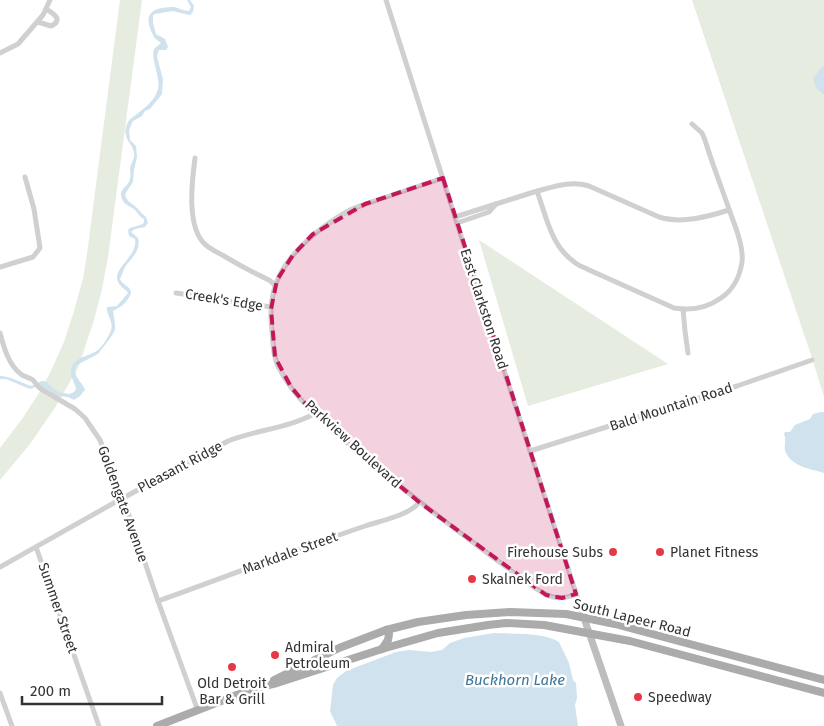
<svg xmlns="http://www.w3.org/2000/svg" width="824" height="726" font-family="'Fira Sans',sans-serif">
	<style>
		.green { fill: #e6ecdf }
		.water { fill: #cfe2ee }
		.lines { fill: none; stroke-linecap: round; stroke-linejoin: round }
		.minor { stroke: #d0d0d0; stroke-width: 5 }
		.secondary { stroke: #bdbdbd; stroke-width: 7 }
		.primary { stroke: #ababab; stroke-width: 8 }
		.marked { fill: #c2185b; fill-opacity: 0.2; stroke: #c2185b; stroke-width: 4; stroke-dasharray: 10 6; stroke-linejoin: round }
		.poi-dot { fill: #e63946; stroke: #fff; stroke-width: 2 }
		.labels { text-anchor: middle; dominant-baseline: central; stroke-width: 5; stroke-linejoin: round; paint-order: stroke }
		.street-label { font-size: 14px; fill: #333; stroke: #fff }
		.poi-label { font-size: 14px; fill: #333; stroke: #fff; text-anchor: start }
		.water-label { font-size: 15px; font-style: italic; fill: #3f7597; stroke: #fff }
	</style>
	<rect width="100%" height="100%" fill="#fff"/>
	<!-- green -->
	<g class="green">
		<polygon points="120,0 142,0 108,257 102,289 94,320 78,368 56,406 30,444 0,480 0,448 22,419 39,393 51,371 64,342 74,311 83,279 87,254"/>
		<polygon points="692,0 824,0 824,397 813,361"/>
		<polygon points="479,240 668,364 528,406"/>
	</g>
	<!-- water -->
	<g class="water">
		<path d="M187,0H190L194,6L193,12L190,15L185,14L173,11L155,14L153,15V23L156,34L165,39L168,47L166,50H159L158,52L157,57L163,79L162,94L150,109L145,111L142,116L133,121L129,130L130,140L136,146L137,157L134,170L133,182L125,194C127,202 130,202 136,207C140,211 142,214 146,217L148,223L145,227L135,229L131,232L138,238C141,251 132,257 125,267C123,271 122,275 120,279C122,285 131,286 131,293C128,302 121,307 113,311L115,324V330L111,337L98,354L77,365C71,376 82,381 85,390L80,396L74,400L68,397L58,396L46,388L38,386L30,389L6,379H0V376C10,376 22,383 31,386C35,385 39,381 43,381C48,381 49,385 53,388C57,392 63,393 69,394L74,392L76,389C75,383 70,377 71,370C72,357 89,357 98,350C103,346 109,336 111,330C114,321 106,315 107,307L117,306L128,293L127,291C99,273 139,260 135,239L129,236L128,230L130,228L143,224L144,222V219C140,217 139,215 136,211C131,206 125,206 122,199C118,188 128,188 130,179C131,175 130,171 130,168C131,164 133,161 134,157C136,143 119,140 128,122C130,118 134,117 137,114C145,107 155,101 158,89C161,77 149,56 155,48C157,46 159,45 161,43C158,40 154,39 153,35C142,14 152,7 174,7C179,8 184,11 189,11L191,7Z"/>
		<polygon points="822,67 824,67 824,95 816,88 813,78"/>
		<path d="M821,412H824V473C811,469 793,467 786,453C783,447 787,440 784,434L785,432H790L795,425L810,419L813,414Z"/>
		<path d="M494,633C512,634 544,632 559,642L569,663L573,680L576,683L577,698L575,705L578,726H337L330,711L333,685L337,678L346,671L396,652L409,650L431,652L442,650L450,643L464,638Z"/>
	</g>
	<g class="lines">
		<!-- minor -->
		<g class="minor">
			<polyline points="386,0 491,330 584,618"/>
			<path d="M38,22L51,26C64,20 53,13 46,9"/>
			<polyline points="0,53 18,44 43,15 50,0"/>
			<path d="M195,158C192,181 187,222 202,241C207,248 217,252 224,256C239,265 254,273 269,280L275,285"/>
			<path d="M443,178C425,184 407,190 389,196C376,201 363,204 350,210C321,226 289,251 276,283C271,298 270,316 272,331C273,343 273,357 279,368C294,399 327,426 353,448C410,496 469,540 529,584C545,595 557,603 576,594"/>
			<path d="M537,191C546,216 551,245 573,261C577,265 583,267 587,269L674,308C692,311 707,308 721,298C733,290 740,276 742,262C744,246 734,224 729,209C721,186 712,163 705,140L702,133L692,124"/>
			<path d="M496,204C509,200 521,196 534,192C553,187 570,180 589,186L659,217C681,224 707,217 729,210"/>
			<polyline points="455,217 496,204 489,212 457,223"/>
			<polyline points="0,267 33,257 40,248 34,209 25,177"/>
			<polyline points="176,293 271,307"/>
			<polyline points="683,309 685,331 688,353"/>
			<path d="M0,333C4,348 9,366 22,375C26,377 30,378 33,380C36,383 37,387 41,389L75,409L85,418L100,440L123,498L158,601L198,711"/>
			<polyline points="530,451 737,386 812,360"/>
			<polyline points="36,547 99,726"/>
			<path d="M0,567L112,504L228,441C256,430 288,428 314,414"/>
			<path d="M158,601C228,576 297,549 368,525C381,521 412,514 419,502"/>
			<polyline points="0,693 12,726"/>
		</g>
		<!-- secondary -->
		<polyline class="secondary" points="584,618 621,726"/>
		<!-- primary -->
		<g class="primary">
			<polyline points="382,649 388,640 389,634 386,630"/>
			<polyline points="274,680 339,648 386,630 418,622 466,615 510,612 566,614 615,624 824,680"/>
			<polyline points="157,726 252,689 277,683 382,649 438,633 488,625 506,623 544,625 630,641 824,693"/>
		</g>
	</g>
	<!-- marked area -->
	<path class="marked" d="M443,178L576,594L562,598L546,595L419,502L316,416L291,387L275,357L271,309L277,280L293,255L313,234L365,204Z"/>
	<!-- markers -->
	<g class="poi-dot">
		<circle cx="613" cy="552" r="5"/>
		<circle cx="660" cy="552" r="5"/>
		<circle cx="472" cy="579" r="5"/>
		<circle cx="275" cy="655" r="5"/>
		<circle cx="232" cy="667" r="5"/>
		<circle cx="638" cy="697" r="5"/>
	</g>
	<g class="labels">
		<!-- street labels -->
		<g class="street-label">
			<text transform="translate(224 300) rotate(9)">Creek's Edge</text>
			<text transform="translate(484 309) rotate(72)">East Clarkston Road</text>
			<text transform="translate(671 407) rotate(-18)">Bald Mountain Road</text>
			<text transform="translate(353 444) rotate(42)">Parkview Boulevard</text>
			<text transform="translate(180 467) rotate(-28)">Pleasant Ridge</text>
			<text transform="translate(123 504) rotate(70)">Goldengate Avenue</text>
			<text transform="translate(290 553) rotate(-20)">Markdale Street</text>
			<text transform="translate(58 608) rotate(71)">Summer Street</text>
			<text transform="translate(632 618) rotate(14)">South Lapeer Road</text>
		</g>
		<!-- poi labels -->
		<g class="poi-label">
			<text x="603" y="552" text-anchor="end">Firehouse Subs</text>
			<text x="670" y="552">Planet Fitness</text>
			<text x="482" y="579">Skalnek Ford</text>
			<text x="285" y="647">Admiral<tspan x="285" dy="16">Petroleum</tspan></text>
			<text x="232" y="683" text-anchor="middle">Old Detroit<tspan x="232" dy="16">Bar &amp; Grill</tspan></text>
			<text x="648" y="697">Speedway</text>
		</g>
		<!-- water labels -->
		<g class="water-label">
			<text x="515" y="680">Buckhorn Lake</text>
		</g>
	</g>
	<!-- scale -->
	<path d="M22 696v8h140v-8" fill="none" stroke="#333333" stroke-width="2.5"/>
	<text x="30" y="696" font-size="15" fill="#333333" stroke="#ffffff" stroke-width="4" paint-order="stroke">200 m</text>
</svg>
